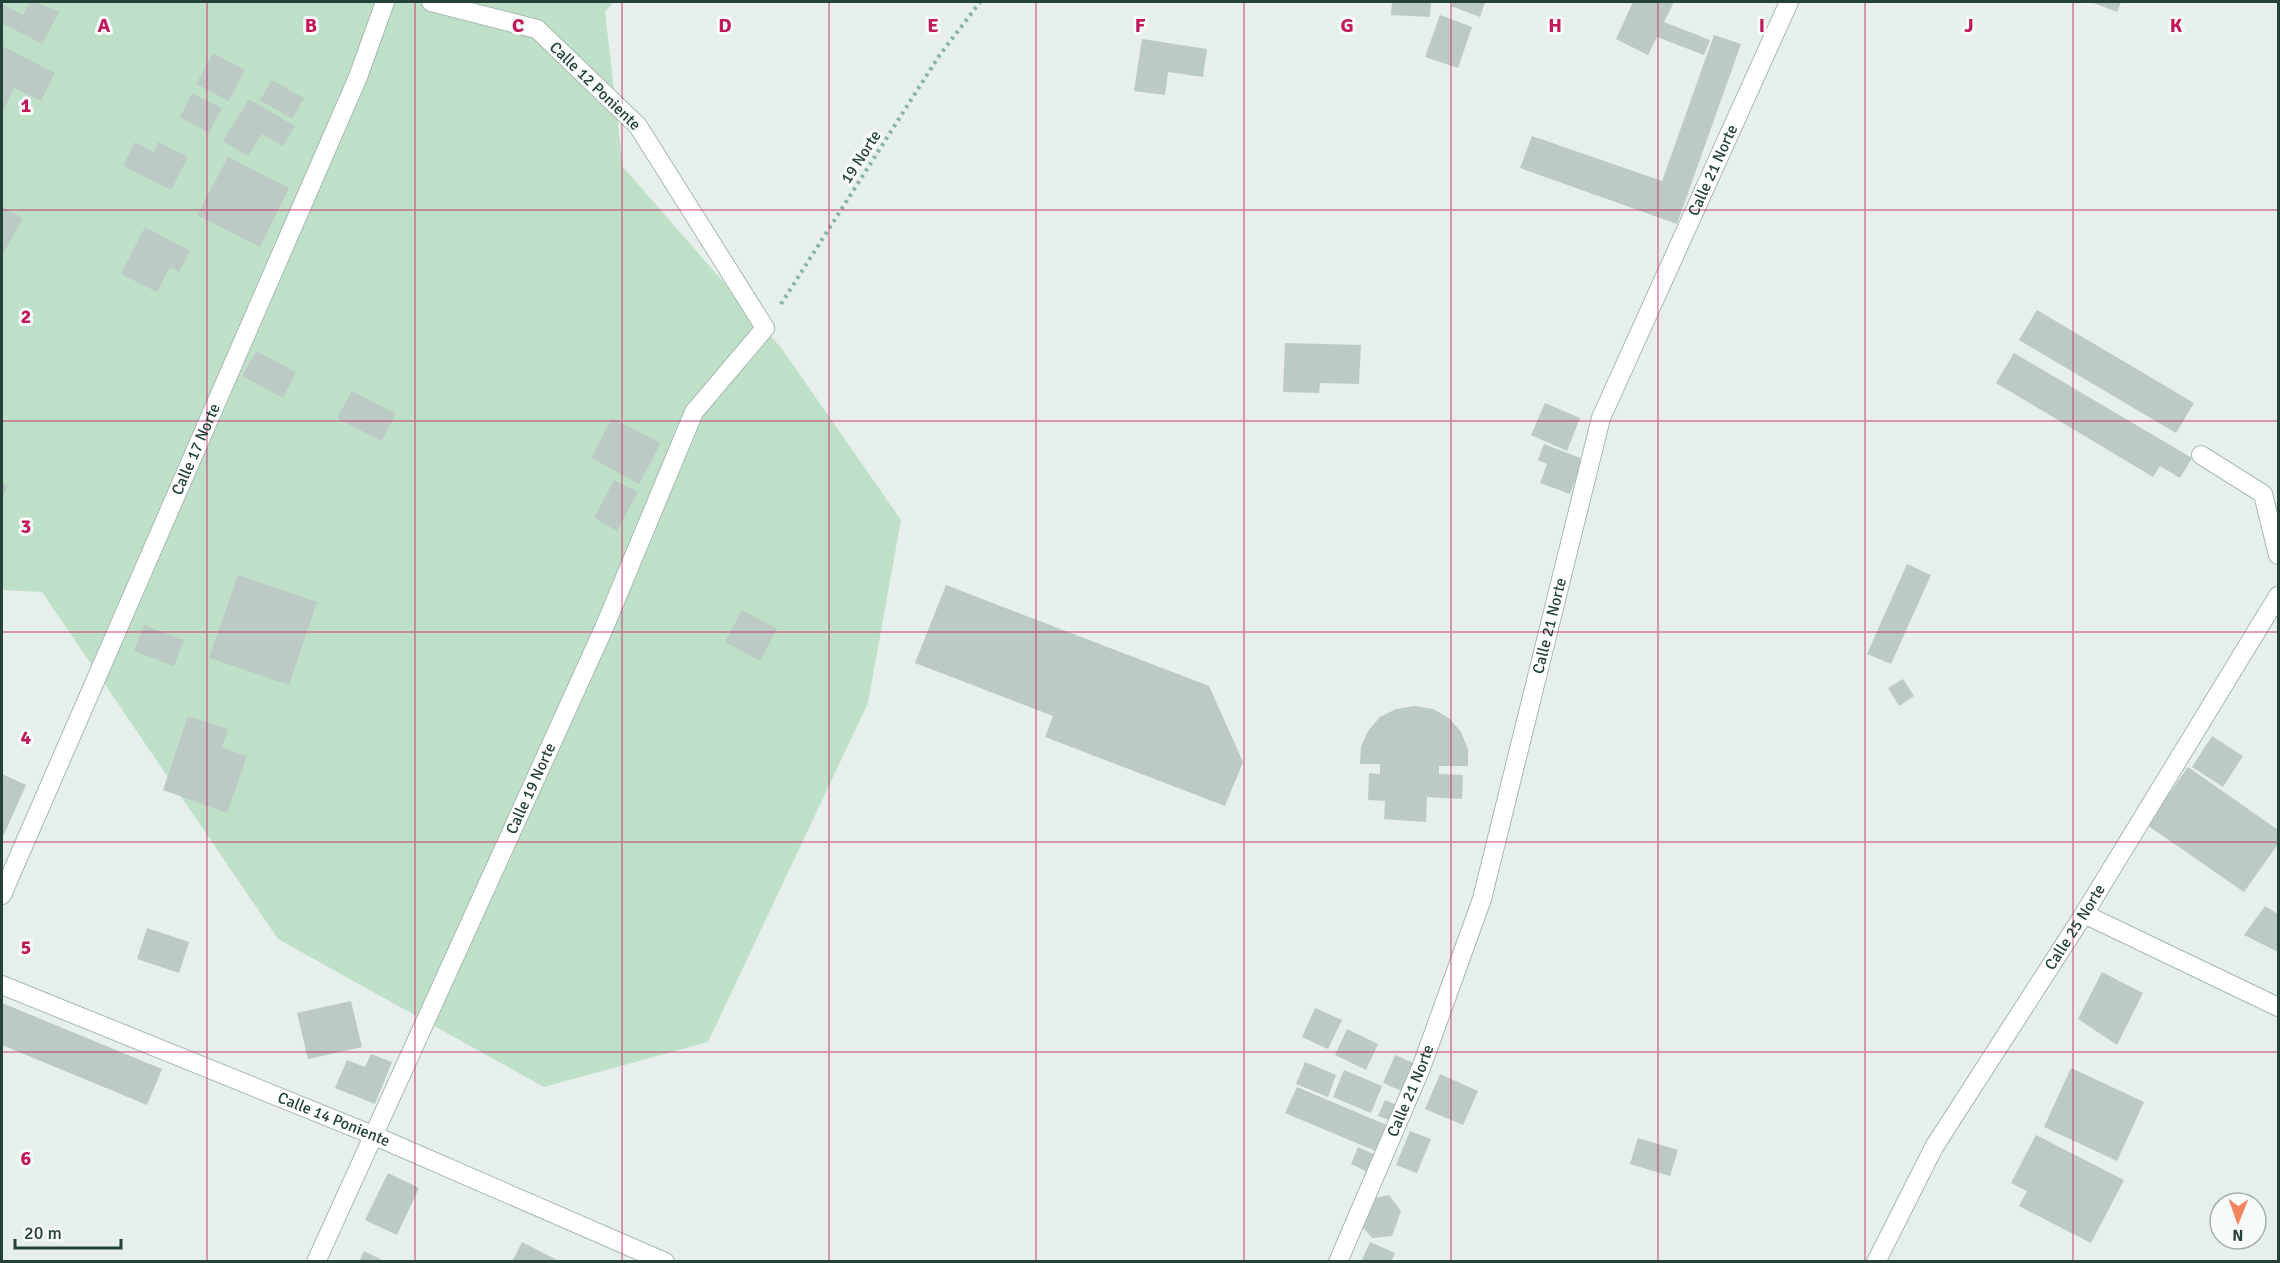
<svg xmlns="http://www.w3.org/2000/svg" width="2280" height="1263" font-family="Signika,sans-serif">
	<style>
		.green { fill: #bfe0c8 }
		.building { fill: #bbcac4 }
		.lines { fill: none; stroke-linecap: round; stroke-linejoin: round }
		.minor-casing { stroke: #a8b8b2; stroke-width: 20 }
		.path { stroke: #86b3a5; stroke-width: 4; stroke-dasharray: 3 4.5; stroke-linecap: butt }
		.minor { stroke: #fff; stroke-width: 18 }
		.grid { fill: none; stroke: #c2185b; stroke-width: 1.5; stroke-opacity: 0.55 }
		.labels { text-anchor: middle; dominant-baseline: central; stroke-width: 6; stroke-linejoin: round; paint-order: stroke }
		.street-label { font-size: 16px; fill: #24423a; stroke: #f7fbf9 }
		.grid-label { font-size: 20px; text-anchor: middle; font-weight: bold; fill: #c2185b; stroke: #f7fbf9; stroke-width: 6; stroke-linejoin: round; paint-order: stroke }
	</style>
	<rect width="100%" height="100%" fill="#e6efeb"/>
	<!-- green -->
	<polygon class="green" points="2,2 614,2 605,12 623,167 782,349 901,520 868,703 708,1042 544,1087 278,939 42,592 2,590"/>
	<!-- building -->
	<g class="building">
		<polygon points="30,2 36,2 59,12 42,44 2,23 2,4 23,15"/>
		<polygon points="1392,2 1431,2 1430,17 1391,15"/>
		<polygon points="1453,2 1485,2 1480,17 1451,6"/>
		<polygon points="1633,2 1674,2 1664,22 1710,40 1704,55 1657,37 1648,55 1616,39"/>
		<polygon points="2091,2 2121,2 2117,12"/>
		<polygon points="1440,15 1472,27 1458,68 1425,57"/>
		<polygon points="1714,35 1741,44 1677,224 1520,168 1532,136 1662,181"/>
		<polygon points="1142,39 1207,49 1203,77 1168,72 1165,95 1134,91"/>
		<polygon points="2,46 55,73 41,101 14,88 2,113"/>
		<polygon points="213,53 245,70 229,101 196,84"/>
		<polygon points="272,80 304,98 292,119 260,100"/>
		<polygon points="192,93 222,108 209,133 180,117"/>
		<polygon points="249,99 295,126 283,146 262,134 248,156 223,141"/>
		<polygon points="135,142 154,152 158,142 188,157 171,190 123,166"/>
		<polygon points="228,157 289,188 260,247 197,215"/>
		<polygon points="2,207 23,218 3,254 2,253"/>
		<polygon points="145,227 190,251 179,272 170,267 157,292 121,274"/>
		<polygon points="2037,310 2194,403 2176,433 2019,340"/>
		<polygon points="1285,343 1361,345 1359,384 1320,383 1319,393 1283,392"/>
		<polygon points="256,351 296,372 283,398 242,376"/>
		<polygon points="2014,353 2192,458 2180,478 2160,466 2153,477 1996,383"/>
		<polygon points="352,391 396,414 381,441 337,418"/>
		<polygon points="1545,403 1580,418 1567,451 1531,435"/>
		<polygon points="612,418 661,443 639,484 591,458"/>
		<polygon points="1544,444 1583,459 1570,494 1540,483 1547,464 1538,460"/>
		<polygon points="614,480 638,492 617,531 594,518"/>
		<polygon points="2,482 8,485 2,499"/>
		<polygon points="1907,564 1931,575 1891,664 1867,654"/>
		<polygon points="238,575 317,602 289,685 209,658"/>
		<polygon points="946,585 1209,686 1243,762 1225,806 1045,737 1053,716 915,663"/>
		<polygon points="742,610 777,629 760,661 725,642"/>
		<polygon points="144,625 184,640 174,666 134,651"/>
		<polygon points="1903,679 1914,696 1899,706 1888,688"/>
		<polygon points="1415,706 1433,709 1449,718 1461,732 1468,749 1468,766 1439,766 1439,774 1463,775 1462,799 1427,797 1426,822 1384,819 1385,801 1368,800 1369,773 1380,774 1380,764 1360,764 1361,747 1368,731 1380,717 1396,709"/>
		<polygon points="188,716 228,729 222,748 247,756 227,813 163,790"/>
		<polygon points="2212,736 2243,756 2223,787 2192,767"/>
		<polygon points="2188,767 2278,830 2278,844 2244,892 2147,825"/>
		<polygon points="2,774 26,785 2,839"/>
		<polygon points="2265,906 2278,914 2278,952 2244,935"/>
		<polygon points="147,928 189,942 179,973 137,959"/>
		<polygon points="2102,972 2143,993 2117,1045 2078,1019"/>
		<polygon points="351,1001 362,1047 308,1059 297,1013"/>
		<polygon points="2,1003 162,1069 147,1105 2,1045"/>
		<polygon points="1315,1008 1342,1020 1328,1049 1302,1037"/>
		<polygon points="1347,1029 1378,1044 1366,1070 1335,1055"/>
		<polygon points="371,1054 392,1062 375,1104 335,1088 347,1060 365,1067"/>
		<polygon points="1395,1055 1418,1065 1406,1093 1383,1083"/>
		<polygon points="1305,1062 1336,1075 1328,1097 1296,1084"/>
		<polygon points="2071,1068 2144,1102 2117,1161 2044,1127"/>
		<polygon points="1344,1070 1382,1086 1371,1113 1333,1097"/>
		<polygon points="1440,1074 1478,1091 1463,1125 1425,1109"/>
		<polygon points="1297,1087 1389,1126 1378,1152 1285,1113"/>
		<polygon points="1385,1100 1399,1106 1392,1121 1378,1116"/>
		<polygon points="1410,1131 1431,1139 1417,1173 1396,1165"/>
		<polygon points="2036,1135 2124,1180 2091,1243 2019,1206 2027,1191 2011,1183"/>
		<polygon points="1638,1138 1678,1150 1670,1176 1630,1164"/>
		<polygon points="1358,1147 1378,1156 1370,1173 1351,1164"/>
		<polygon points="388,1173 419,1188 397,1235 365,1220"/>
		<polygon points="1389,1195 1401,1211 1392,1236 1372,1238 1360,1224 1370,1199"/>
		<polygon points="522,1242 561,1262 512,1262"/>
		<polygon points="1370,1242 1395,1253 1391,1262 1361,1262"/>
		<polygon points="364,1251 386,1262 359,1262"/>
	</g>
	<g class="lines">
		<defs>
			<g id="minor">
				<polyline points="2201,455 2263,494 2278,555"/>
				<path id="s1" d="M2,895L358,77L385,2"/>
				<polyline points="2084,914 2278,1007"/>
				<path id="s2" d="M2,985L375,1136L665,1262"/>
				<path id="s3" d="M316,1262L604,628L694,412L765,328L638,126L537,29L431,2"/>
				<path id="s4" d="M1338,1262L1421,1068L1482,899L1601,418L1789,2"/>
				<path id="s5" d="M1876,1262L1934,1147L2084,914L2278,596"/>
			</g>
		</defs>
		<!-- minor casing -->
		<use href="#minor" class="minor-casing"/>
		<!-- path -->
		<polyline class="path" points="781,304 939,56 980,2"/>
		<!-- minor -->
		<use href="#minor" class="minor"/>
	</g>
	<!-- grid -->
	<path class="grid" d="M207,2V1262M415,2V1262M622,2V1262M829,2V1262M1036,2V1262M1244,2V1262M1451,2V1262M1658,2V1262M1865,2V1262M2073,2V1262M2,210H2278M2,421H2278M2,632H2278M2,842H2278M2,1052H2278"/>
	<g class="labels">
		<!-- street labels -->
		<g class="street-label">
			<text transform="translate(595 86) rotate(44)">Calle 12 Poniente</text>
			<text transform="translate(861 157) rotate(-57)">19 Norte</text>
			<text stroke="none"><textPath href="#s4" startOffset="1158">Calle 21 Norte</textPath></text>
			<text stroke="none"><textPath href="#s1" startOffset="486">Calle 17 Norte</textPath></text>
			<text stroke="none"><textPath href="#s4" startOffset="672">Calle 21 Norte</textPath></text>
			<text stroke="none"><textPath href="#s3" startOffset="520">Calle 19 Norte</textPath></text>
			<text stroke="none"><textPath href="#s5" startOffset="390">Calle 25 Norte</textPath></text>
			<text stroke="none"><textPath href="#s4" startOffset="186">Calle 21 Norte</textPath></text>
			<text stroke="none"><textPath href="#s2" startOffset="358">Calle 14 Poniente</textPath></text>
		</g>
	</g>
	<g class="grid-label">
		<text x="104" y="32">A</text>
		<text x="311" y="32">B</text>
		<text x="518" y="32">C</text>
		<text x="725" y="32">D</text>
		<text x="933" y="32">E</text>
		<text x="1140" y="32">F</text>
		<text x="1347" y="32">G</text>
		<text x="1555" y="32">H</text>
		<text x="1762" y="32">I</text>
		<text x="1969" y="32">J</text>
		<text x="2176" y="32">K</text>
		<text x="26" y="112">1</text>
		<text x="26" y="323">2</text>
		<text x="26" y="533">3</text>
		<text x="26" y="744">4</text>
		<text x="26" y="954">5</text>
		<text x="26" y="1165">6</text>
	</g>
	<!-- border -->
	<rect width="2280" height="1263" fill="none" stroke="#24423a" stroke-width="6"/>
	<!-- north arrow -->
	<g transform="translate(2238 1221) rotate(181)"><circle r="28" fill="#f7fbf9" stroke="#a3b1ad" stroke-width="1.5"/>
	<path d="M0-4.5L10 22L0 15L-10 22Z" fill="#f4845f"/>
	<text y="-9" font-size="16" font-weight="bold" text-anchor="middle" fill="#24423a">N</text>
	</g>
	<!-- scale -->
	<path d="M15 1239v9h106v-9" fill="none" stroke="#24423a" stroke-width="3"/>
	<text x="24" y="1239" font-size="18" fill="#24423a" stroke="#f7fbf9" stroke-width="4.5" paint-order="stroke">20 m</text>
</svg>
